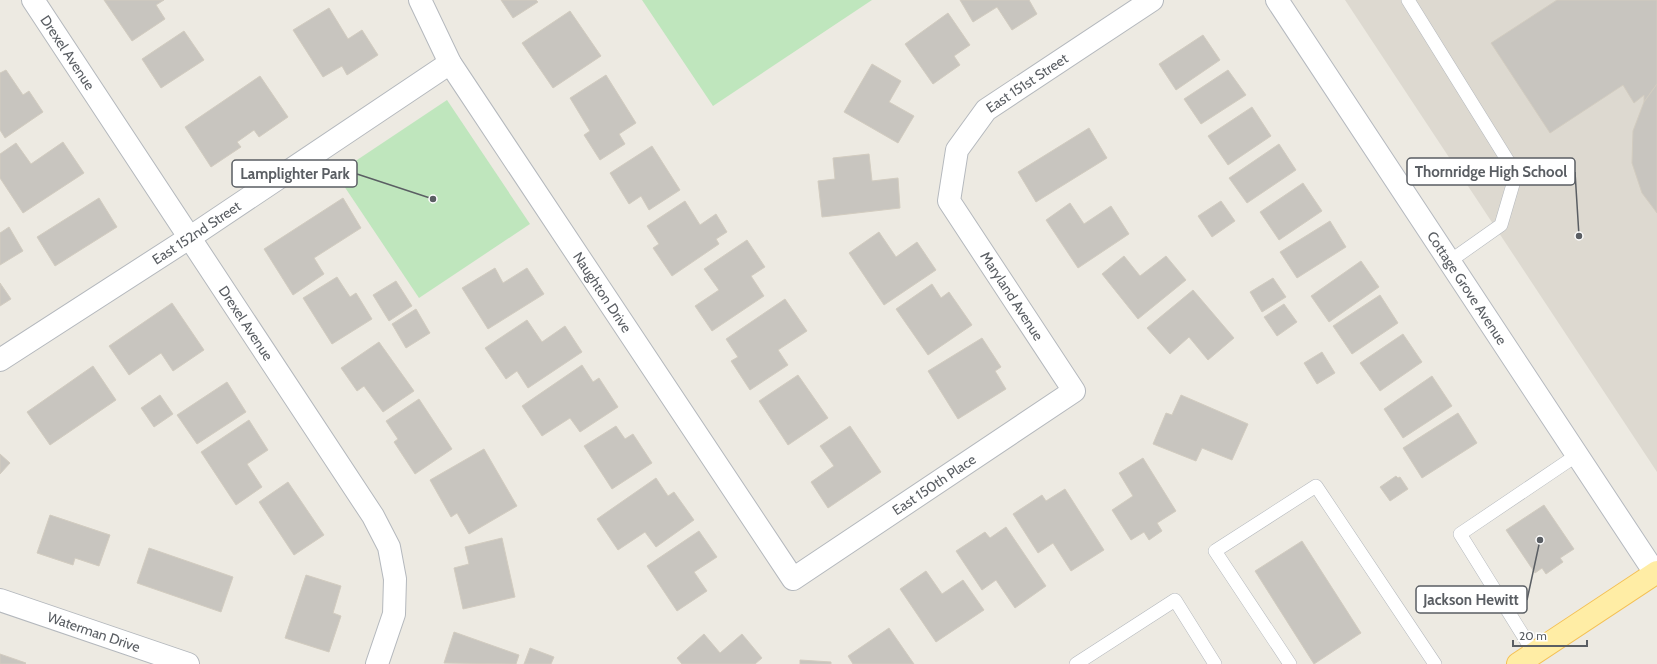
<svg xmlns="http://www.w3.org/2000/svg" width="1657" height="664" font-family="Cabin,sans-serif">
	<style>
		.education { fill: #ddd9d0 }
		.green { fill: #bfe6bd }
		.building { fill: #c8c5bf; stroke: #d2ccc0 }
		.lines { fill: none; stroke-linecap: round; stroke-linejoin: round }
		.lane-casing { stroke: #b4b8bd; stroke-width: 14 }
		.street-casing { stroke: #b4b8bd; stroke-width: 24 }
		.secondary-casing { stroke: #b5b9bf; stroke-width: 24 }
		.primary-casing { stroke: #f4c054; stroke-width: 24 }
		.lane { stroke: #fff; stroke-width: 13 }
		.street { stroke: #fff; stroke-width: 22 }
		.secondary { stroke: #fff; stroke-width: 22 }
		.primary { stroke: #ffeda5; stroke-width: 22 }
		.labels { text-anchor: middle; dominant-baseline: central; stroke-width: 3; stroke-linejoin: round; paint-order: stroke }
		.street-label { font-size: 14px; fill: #5a5e63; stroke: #fff }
		.leader { fill: none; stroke: #5a5e63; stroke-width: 1.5 }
		.callout-dot { fill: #5a5e63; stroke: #fff; stroke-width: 1.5 }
		.callout { fill: #fff; stroke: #5a5e63; stroke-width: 1.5 }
		.callout-label { font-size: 15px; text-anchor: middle; font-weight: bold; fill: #5a5e63 }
	</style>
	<rect width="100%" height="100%" fill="#edeae2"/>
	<!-- education -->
	<polygon class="education" points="1345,0 1657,0 1657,472"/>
	<!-- green -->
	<g class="green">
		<polygon points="642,0 872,0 713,106"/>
		<polygon points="447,100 530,224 419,298 336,174"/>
	</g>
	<!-- building -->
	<g class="building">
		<polygon points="104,0 164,0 156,5 165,19 132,41"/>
		<polygon points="501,0 536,0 538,2 513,18"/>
		<polygon points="960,0 1029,0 1037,14 1012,30 997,7 973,22"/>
		<polygon points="1557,0 1657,0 1657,84 1644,102 1644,95 1634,103 1623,85 1550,133 1491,43"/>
		<polygon points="329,8 348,39 362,30 378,55 347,75 342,66 323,77 293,30"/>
		<polygon points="570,11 601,56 553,88 522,43"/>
		<polygon points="948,13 970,45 954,56 960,65 933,84 905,44"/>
		<polygon points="184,31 204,60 161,88 142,59"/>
		<polygon points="1203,35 1220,60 1176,90 1159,64"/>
		<polygon points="872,64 901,81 889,102 914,116 898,143 844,112"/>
		<polygon points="6,70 23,95 29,91 43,112 5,138 0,130 0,73"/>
		<polygon points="1228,70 1246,95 1201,124 1184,99"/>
		<polygon points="606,75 636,123 619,134 625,144 600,160 584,135 590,131 570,98"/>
		<polygon points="260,76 288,117 259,137 254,130 237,142 241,147 211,167 185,127"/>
		<polygon points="1657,84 1657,213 1642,193 1632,163 1633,131 1644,102"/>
		<polygon points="1252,107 1271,136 1228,165 1208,136"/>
		<polygon points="1089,128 1107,158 1036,202 1018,172"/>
		<polygon points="63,142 84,173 23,213 0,178 0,154 16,143 31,164"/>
		<polygon points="1279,144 1296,170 1247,203 1229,178"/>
		<polygon points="652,146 680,190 649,210 641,196 629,204 610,173"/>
		<polygon points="869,154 872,181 898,178 900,208 822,217 818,181 835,179 833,158"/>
		<polygon points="1303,183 1322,211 1279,240 1260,212"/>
		<polygon points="99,198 117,227 55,266 37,237"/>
		<polygon points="343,198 361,228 314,258 324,274 293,295 264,249"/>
		<polygon points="685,201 700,225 716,214 727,232 716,239 719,244 672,276 653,248 659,244 647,226"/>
		<polygon points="1221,201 1235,221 1212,237 1198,216"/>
		<polygon points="1070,203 1084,224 1111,206 1129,234 1078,268 1046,220"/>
		<polygon points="1330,221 1346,247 1297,278 1280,252"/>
		<polygon points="9,227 23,251 0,265 0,233"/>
		<polygon points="879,232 896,257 917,242 936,270 884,305 849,253"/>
		<polygon points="747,240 765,267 751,276 764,296 712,331 695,306 719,290 704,269"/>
		<polygon points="1124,256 1140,276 1166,256 1186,280 1138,319 1102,274"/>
		<polygon points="1361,261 1379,287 1329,322 1311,296"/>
		<polygon points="495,268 503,283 527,268 544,294 488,329 462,288"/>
		<polygon points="337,277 350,297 356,293 372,319 332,344 303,298"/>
		<polygon points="1273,278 1286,297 1262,312 1250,292"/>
		<polygon points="396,281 412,306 389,321 373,295"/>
		<polygon points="0,283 11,299 0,306"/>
		<polygon points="932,284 941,298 949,292 972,325 928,355 896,309"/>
		<polygon points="1193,290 1234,338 1208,360 1189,337 1170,354 1147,328"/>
		<polygon points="1380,295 1398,323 1352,354 1333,326"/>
		<polygon points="785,299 807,331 778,350 788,365 750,390 731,361 738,357 726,339"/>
		<polygon points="172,303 204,350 173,371 161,353 129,375 109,346"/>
		<polygon points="1284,304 1297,322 1277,336 1264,317"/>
		<polygon points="416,309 430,333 406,348 392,324"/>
		<polygon points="527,320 542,342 565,326 582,352 528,388 517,371 506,379 485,348"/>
		<polygon points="1403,334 1422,362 1380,391 1360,363"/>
		<polygon points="982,338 1001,367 995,371 1006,389 958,419 928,371"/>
		<polygon points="379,342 414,391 383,412 364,386 357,391 341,368"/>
		<polygon points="1322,352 1335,373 1317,384 1304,363"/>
		<polygon points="582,365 593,382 599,378 618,407 580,432 570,418 542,436 522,406"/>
		<polygon points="93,366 116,400 50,445 27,412"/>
		<polygon points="798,375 828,418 788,445 759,401"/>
		<polygon points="1432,376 1452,406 1403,438 1384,409"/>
		<polygon points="227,382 246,412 197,444 177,415"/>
		<polygon points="160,395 173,414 154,427 141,408"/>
		<polygon points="1181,395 1248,424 1232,460 1202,448 1196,461 1153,444 1166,413 1172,415"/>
		<polygon points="419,399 452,449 415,474 394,442 398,439 386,421"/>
		<polygon points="1458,413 1477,443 1422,478 1403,448"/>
		<polygon points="249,420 268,450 247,464 262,487 236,505 201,452"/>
		<polygon points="616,426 625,439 633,434 652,463 612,489 584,446"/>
		<polygon points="850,426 881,472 828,508 811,482 834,466 820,446"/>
		<polygon points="484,449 517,506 469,534 457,513 451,517 430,480"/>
		<polygon points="0,454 10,463 0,474"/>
		<polygon points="1143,458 1176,511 1157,523 1162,531 1149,540 1144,532 1131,540 1112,510 1133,496 1119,473"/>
		<polygon points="1396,476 1398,478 1400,477 1408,489 1390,501 1380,487"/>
		<polygon points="656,478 668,496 674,492 694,520 656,547 645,532 618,550 597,519"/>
		<polygon points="288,482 324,535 294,555 259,502"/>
		<polygon points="1065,489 1104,550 1071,571 1053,543 1038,553 1013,514 1042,495 1046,501"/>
		<polygon points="1544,505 1574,549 1560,558 1563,562 1546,574 1542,568 1535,573 1506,530"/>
		<polygon points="50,515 110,535 99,566 75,558 73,565 37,553"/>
		<polygon points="1006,527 1046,586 1015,608 996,580 982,590 956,551 985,532 990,538"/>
		<polygon points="699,531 717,557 694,572 707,591 677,611 647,566"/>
		<polygon points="502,538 515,597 463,609 454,568 469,564 465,547"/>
		<polygon points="1302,541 1361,633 1314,664 1255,571"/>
		<polygon points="149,548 233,577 221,612 137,583"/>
		<polygon points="926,571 942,594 963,580 984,610 936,642 900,589"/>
		<polygon points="306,575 341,586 333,613 341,616 329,652 285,638"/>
		<polygon points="889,628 914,664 853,664 848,656"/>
		<polygon points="454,632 519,655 516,664 444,663"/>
		<polygon points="704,634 720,653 742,634 762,658 755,664 682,664 677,658"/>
		<polygon points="530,648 554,657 551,664 524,664"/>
		<polygon points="0,654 26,663 25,664 0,664"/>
		<polygon points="800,660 831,662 831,664 800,664"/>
	</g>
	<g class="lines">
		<defs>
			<g id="lane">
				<polyline points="1408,0 1516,174 1501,225 1450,261"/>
				<polyline points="1534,653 1460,534 1577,455"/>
				<polyline points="1076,664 1175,600 1215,664"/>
				<polyline points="1290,664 1215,551 1316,486 1435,664"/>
			</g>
			<g id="street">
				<path id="s1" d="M33,0L373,516L389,547L395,579L394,614L377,664"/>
				<path id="s2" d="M420,0L450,63L793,579L1074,391L949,201L957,150L986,110L1152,0"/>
				<path id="s3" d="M0,360L189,238L450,63"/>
				<path id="s4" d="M0,600L188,664"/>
			</g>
			<g id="secondary">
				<path id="s5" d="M1277,0L1655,573"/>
			</g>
			<polyline id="primary" points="1518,664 1657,572"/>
		</defs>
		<!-- lane casing -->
		<use href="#lane" class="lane-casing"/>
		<!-- street casing -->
		<use href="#street" class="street-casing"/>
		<!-- secondary casing -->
		<use href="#secondary" class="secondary-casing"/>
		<!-- primary casing -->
		<use href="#primary" class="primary-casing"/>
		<!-- lane -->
		<use href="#lane" class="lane"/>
		<!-- street -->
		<use href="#street" class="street"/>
		<!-- secondary -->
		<use href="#secondary" class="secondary"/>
		<!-- primary -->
		<use href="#primary" class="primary"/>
	</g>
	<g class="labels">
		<!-- street labels -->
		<g class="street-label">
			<text stroke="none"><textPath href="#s1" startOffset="63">Drexel Avenue</textPath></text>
			<text stroke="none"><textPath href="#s2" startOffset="1405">East 151st Street</textPath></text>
			<text stroke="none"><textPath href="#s3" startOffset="234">East 152nd Street</textPath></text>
			<text stroke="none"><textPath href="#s5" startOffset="345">Cottage Grove Avenue</textPath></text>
			<text stroke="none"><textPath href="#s2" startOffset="345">Naughton Drive</textPath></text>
			<text transform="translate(1012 296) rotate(57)">Maryland Avenue</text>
			<text stroke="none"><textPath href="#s1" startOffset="387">Drexel Avenue</textPath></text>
			<text stroke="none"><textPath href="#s2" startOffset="859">East 150th Place</textPath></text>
			<text stroke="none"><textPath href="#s4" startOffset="99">Waterman Drive</textPath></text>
		</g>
	</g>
	<!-- callouts -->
	<path class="leader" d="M1579 236L1575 172M433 199L357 174M1540 540L1527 600"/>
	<g class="callout-dot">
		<circle cx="1579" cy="236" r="4"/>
		<circle cx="433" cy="199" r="4"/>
		<circle cx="1540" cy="540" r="4"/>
	</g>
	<g class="callout">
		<rect x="1407" y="158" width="168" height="27" rx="4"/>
		<rect x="232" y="160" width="125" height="27" rx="4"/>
		<rect x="1416" y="586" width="111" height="27" rx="4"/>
	</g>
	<g class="callout-label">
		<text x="1491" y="177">Thornridge High School</text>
		<text x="295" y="179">Lamplighter Park</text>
		<text x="1471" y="605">Jackson Hewitt</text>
	</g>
	<!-- scale -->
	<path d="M1513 640v6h74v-6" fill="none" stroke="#5a5e63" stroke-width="2"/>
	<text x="1519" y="640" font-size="12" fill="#5a5e63" stroke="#ffffff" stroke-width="3" paint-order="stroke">20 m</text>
</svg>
